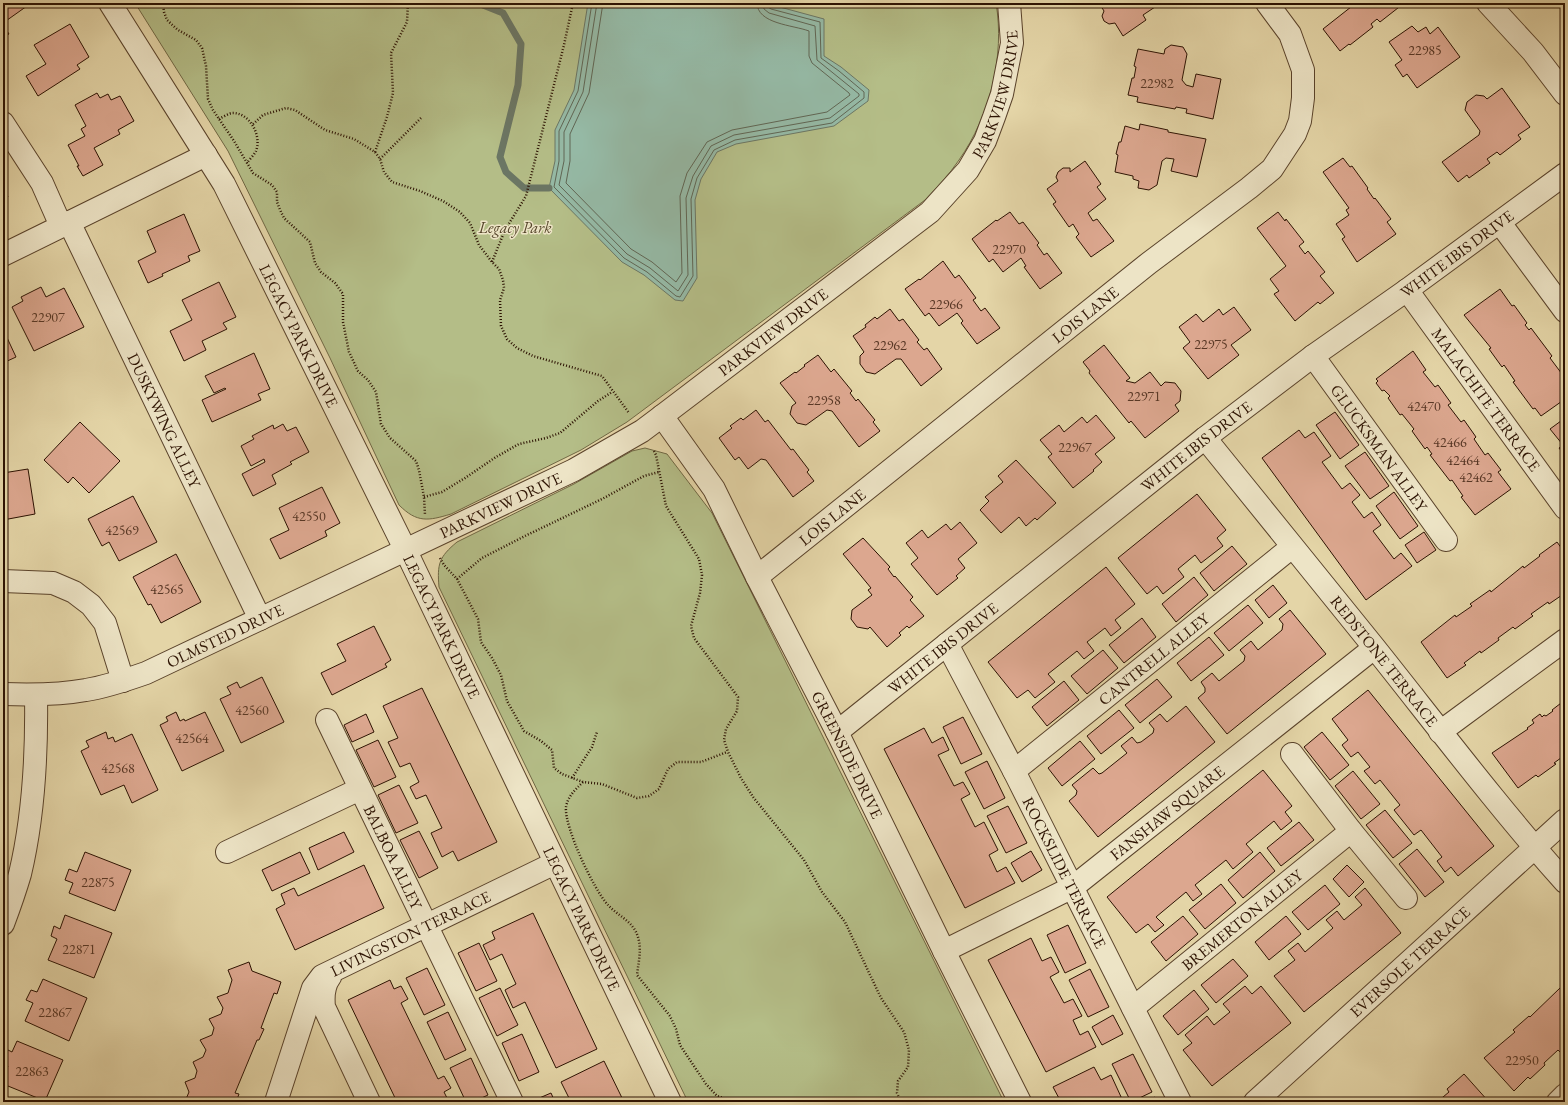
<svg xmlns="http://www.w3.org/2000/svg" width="1568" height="1105" font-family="'EB Garamond',serif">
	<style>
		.green { fill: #b4bd87; stroke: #706844 }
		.water { fill: #95b9a5; stroke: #6b7664 }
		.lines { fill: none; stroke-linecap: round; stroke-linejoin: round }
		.shore { stroke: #606654; stroke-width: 1 }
		.stream { stroke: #6b7664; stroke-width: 7 }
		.building { fill: #dca78f; stroke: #2c1202 }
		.minor-casing { stroke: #5a432b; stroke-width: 24 }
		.path { stroke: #2c1202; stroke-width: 2.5; stroke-dasharray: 1 2; stroke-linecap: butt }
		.minor { stroke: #ede4c6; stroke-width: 22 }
		.labels { text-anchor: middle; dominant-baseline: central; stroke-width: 3; stroke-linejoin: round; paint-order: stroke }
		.number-label { font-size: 14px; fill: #583725 }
		.street-label { font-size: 16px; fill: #2c1202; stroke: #ede4c6 }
		.park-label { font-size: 16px; font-style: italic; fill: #55452a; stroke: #ede4c6 }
	</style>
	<rect width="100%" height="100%" fill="#e4d5a7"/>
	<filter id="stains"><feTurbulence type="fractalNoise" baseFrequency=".005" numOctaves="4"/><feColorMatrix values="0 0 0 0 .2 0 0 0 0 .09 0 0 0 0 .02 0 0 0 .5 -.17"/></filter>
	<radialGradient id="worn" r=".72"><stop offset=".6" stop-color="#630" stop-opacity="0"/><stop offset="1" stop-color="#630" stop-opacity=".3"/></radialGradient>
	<!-- green -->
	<g class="green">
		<path d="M135,3H996C1005,56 990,116 959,160C949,175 937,187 925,200L627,422L581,450L451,514C428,521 417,523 399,505L330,358L228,151Z"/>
		<path d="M645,448L667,454L712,513L1004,1102H688L439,587C437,564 439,557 457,542L574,484L632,451Z"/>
	</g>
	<!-- water -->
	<polygon class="water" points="588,3 765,3 824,19 824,56 841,67 869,90 868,101 834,126 736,144 717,152 701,179 695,200 697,278 683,301 675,300 644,275 622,262 549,188 555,161 555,130 574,90"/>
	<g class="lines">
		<!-- shore -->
		<g class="shore">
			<polyline points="592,3 578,91 559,131 559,161 554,187 624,258 647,272 676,296 680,297 693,276 691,199 697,178 714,150 735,140 832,123 864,98 864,92 839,71 821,58 820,22 771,9 768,7 768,3"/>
			<polyline points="597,3 583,92 564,132 564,161 559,185 627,254 650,268 678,291 688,275 686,198 693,176 711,146 734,135 830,118 859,96 859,94 817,60 815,26 769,13 764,9 763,3"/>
			<path d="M603,3L589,93L570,134V161L566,183L631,249L652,262L676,282L682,273L680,196L687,173L707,142L732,130L827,112L850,95L849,93L812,63L809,56V31C793,25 757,24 757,3"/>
		</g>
		<!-- stream -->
		<polyline class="stream" points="478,3 503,13 521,44 518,85 500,157 506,172 524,188 549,188"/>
	</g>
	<!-- building -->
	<g class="building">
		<polygon points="3,3 26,3 25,4 27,6 3,23"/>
		<polygon points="1099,3 1152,3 1155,7 1143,15 1146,20 1123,36 1115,23 1109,24 1104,21 1102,16 1104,11"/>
		<polygon points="1356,3 1402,3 1403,4 1380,22 1377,19 1371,24 1373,27 1350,45 1349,44 1340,51 1323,29"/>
		<polygon points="70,24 89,57 77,65 80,69 38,96 26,76 46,64 34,45"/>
		<polygon points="3,25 9,34 3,37"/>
		<polygon points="1412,26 1418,32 1426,27 1430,34 1438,27 1460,57 1417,88 1407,74 1403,77 1395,65 1402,60 1389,42"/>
		<polygon points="1171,45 1183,47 1187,54 1182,80 1186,85 1193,87 1196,74 1221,79 1213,119 1186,113 1187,109 1176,107 1175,109 1137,102 1138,97 1128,95 1132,78 1134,78 1136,67 1134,66 1138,49 1164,54 1165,49"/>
		<polygon points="1502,88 1530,127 1518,135 1521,139 1500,155 1497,152 1487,159 1490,163 1469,178 1467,175 1458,182 1442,162 1479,135 1480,131 1465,110 1467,102 1476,95 1484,96 1487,99"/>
		<polygon points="97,93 100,98 108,94 111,100 120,96 134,121 118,130 120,134 94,148 103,165 83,176 77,166 79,166 68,145 85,136 81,129 86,126 75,105"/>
		<polygon points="1140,124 1168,130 1168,132 1206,139 1197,177 1171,171 1174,159 1166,158 1162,161 1157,185 1149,190 1138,188 1139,181 1133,179 1133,176 1115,172 1118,155 1116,154 1119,142 1121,142 1125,126 1139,130"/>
		<polygon points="1343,158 1350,167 1352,166 1368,188 1367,189 1374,199 1375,198 1391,219 1387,222 1396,234 1357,262 1342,239 1345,237 1336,224 1349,215 1346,210 1349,208 1323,172"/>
		<polygon points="1085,161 1101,184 1097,187 1106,199 1088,213 1093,221 1097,219 1114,241 1091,257 1076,237 1079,234 1073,224 1069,227 1053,204 1056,202 1047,189 1058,181 1056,177 1058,172 1063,168 1070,168 1070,172"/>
		<polygon points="3,187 8,197 3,200"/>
		<polygon points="1010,212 1019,224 1023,222 1039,243 1037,245 1044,255 1047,253 1062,273 1040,289 1024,267 1026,266 1021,258 1003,272 993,259 989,262 972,239 996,220 997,221"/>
		<polygon points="1278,212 1285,221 1286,219 1304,242 1299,246 1305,254 1308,251 1325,272 1320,276 1334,293 1320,304 1318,302 1295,321 1274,294 1279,291 1270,279 1286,266 1257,228"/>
		<polygon points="184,214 200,251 188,256 190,261 162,274 163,276 148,283 138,261 156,252 147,231"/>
		<polygon points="943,261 955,278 959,275 976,298 973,300 981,311 985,308 1000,328 977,344 961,323 963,321 957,313 939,326 929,313 925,316 905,289 919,279 920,280"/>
		<polygon points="219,282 236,317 223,323 227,329 202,341 206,350 184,361 170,331 192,320 182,300"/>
		<polygon points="41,287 46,297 64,288 84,327 34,351 12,307 23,301 21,297"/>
		<polygon points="1500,289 1512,306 1514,305 1527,323 1525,325 1529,330 1531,328 1552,356 1550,358 1562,374 1563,372 1565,375 1565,399 1541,416 1535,408 1533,409 1513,382 1515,381 1504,365 1502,367 1489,349 1491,348 1464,315"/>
		<polygon points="1234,307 1251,330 1231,345 1239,355 1208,379 1183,348 1190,342 1179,327 1196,314 1203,322 1219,309 1223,315"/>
		<polygon points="890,309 899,321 903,319 919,340 917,342 924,350 927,348 942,369 921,386 901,359 896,359 875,374 866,372 860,364 860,356 864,352 853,336 866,327 865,325 875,317 877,319"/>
		<polygon points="3,329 16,357 3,363"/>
		<polygon points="1104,345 1130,378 1126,381 1135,383 1150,372 1161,386 1165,382 1175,383 1181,391 1180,401 1175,405 1179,411 1145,438 1131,421 1129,423 1089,373 1090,371 1083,362"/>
		<polygon points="1413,351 1426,370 1423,372 1435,387 1438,385 1451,403 1448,405 1461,422 1464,420 1476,437 1474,439 1485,455 1488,453 1501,470 1498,472 1511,489 1475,515 1461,497 1463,496 1452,480 1450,481 1430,455 1432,454 1427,447 1425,449 1412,431 1414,429 1402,414 1400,415 1388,398 1390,396 1384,390 1382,391 1376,383 1378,381 1376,379"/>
		<polygon points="254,353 270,389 258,394 261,400 212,422 202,400 226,389 225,388 214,393 205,376"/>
		<polygon points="818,355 831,372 834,369 852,391 850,393 856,401 858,399 875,420 873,422 880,431 859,447 832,411 827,410 806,425 797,423 790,414 792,406 796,403 780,383 795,372 796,373 805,366 804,365"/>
		<polygon points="756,410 765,422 768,420 791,450 793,449 809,470 807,472 814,481 793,497 766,460 761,459 748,469 739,457 735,460 719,438 732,428 730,426 741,418 743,420"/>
		<polygon points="1335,412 1359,445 1340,459 1316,425"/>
		<polygon points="1096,415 1115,438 1095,454 1102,462 1093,470 1094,471 1073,488 1048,457 1052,454 1040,440 1059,425 1064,432 1082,417 1087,423"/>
		<polygon points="1565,418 1565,456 1559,448 1563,445 1550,429"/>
		<polygon points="80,422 120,461 89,493 73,477 68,483 44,460"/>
		<polygon points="283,424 287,431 296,427 309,452 290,462 292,464 272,475 276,484 253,496 242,474 265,462 264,459 251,466 241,446 254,439 252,436 273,425 274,429"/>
		<polygon points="1299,430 1305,438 1314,432 1331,456 1322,462 1342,489 1350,483 1360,495 1352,502 1364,518 1372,512 1381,525 1373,531 1394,559 1401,553 1412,566 1366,600 1262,458"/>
		<polygon points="1365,452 1389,486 1370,499 1345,466"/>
		<polygon points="1016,460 1056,503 1037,520 1035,518 1026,526 1019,517 1001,533 980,510 989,501 985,497 1003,482 998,476"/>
		<polygon points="28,469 35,514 3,520 3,473"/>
		<polygon points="322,487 340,523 325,531 327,536 280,559 270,539 289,530 279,508"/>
		<polygon points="1394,492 1418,526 1400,539 1376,506"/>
		<polygon points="1197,494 1226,530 1217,538 1223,546 1201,563 1195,555 1178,569 1184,577 1163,594 1157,586 1147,594 1118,558"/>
		<polygon points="133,496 157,542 119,561 109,542 102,546 88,519"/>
		<polygon points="960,522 977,543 958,559 965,568 956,576 958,578 937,595 911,564 918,558 906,543 922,530 928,538 946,524 951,530"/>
		<polygon points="1424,532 1436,550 1417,563 1405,545"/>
		<polygon points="863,538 890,567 888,569 894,577 895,576 913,597 910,600 924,616 909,628 907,626 899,633 901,635 887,647 870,627 868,629 857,627 851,619 852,610 872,595 868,590 871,588 843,554"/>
		<polygon points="1557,542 1565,553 1565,593 1549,604 1548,602 1531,614 1533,616 1530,618 1515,629 1513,627 1498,638 1499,640 1481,653 1480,651 1464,663 1466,665 1447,678 1421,642 1455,615 1456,617 1472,606 1470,604 1490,590 1491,592 1523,566 1524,568 1540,556 1539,555"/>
		<polygon points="1232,546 1247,564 1214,591 1200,573"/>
		<polygon points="176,554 201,602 161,623 151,604 148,605 133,577"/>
		<polygon points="1106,567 1135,604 1115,620 1121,628 1111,636 1105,628 1087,642 1094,651 1084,659 1077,651 1048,674 1055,682 1035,698 1028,690 1017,698 988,662"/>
		<polygon points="1194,577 1208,595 1176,622 1162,604"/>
		<polygon points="1273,585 1287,603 1269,618 1255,600"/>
		<polygon points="1248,605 1263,623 1229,651 1214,633"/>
		<polygon points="1290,610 1326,654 1227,734 1198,698 1205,692 1205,688 1201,682 1212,673 1219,681 1244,661 1245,656 1240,650 1251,641 1258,650 1282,630 1283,624 1279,619"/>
		<polygon points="1142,618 1156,637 1124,663 1109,645"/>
		<polygon points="374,626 391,660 385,664 387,667 332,695 321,673 346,661 337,644"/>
		<polygon points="1209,637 1224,655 1191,681 1177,663"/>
		<polygon points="1103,650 1118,668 1087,694 1071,676"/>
		<polygon points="262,677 284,722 241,743 220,699 231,694 227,687 237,682 240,688"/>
		<polygon points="1157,679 1172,697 1140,723 1125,705"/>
		<polygon points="1064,681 1079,700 1047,726 1032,707"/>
		<polygon points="422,688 497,842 458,861 453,851 442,857 431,833 442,828 426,795 416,799 410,787 419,782 410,763 400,767 388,742 398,738 383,706"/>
		<polygon points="1368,690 1494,846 1458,876 1451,867 1445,872 1437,861 1442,857 1421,830 1414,835 1394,810 1400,805 1380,780 1375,784 1364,771 1370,767 1358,752 1351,757 1342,745 1348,740 1332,719"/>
		<polygon points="1565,700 1565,755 1554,763 1556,764 1538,777 1536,775 1518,788 1492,753 1528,729 1527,728 1534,723 1532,720 1540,714 1542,717 1544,715 1546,716 1553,711 1552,710"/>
		<polygon points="1186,706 1215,742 1098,837 1069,801 1076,795 1077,791 1072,785 1093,768 1099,774 1102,773 1127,753 1121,746 1132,737 1137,743 1141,742 1153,733 1154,729 1149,723 1160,714 1167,722"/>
		<polygon points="1119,710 1134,728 1101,754 1087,736"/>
		<polygon points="176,712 180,721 184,719 185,721 205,712 224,751 182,771 160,725 168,721 166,717"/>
		<polygon points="366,714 374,732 352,742 344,725"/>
		<polygon points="963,717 982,754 961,764 943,727"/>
		<polygon points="924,728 932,743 943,737 949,750 938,755 954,786 963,782 970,794 961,799 975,827 984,822 998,850 989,855 997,872 1006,867 1015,883 965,908 884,749"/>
		<polygon points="106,732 108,739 113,737 115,742 132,734 158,790 132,803 124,785 101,795 81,751 89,747 86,741"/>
		<polygon points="1322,732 1349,765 1330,780 1304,747"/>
		<polygon points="378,740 396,777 374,787 356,750"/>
		<polygon points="1080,741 1095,759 1062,786 1048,768"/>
		<polygon points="987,761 1005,798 984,809 965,772"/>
		<polygon points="1263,770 1292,806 1285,812 1292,821 1281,830 1274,821 1246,844 1253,852 1233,869 1226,860 1195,885 1202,894 1193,901 1186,892 1156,917 1164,925 1155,932 1148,924 1136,933 1107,897"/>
		<polygon points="1353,771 1380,804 1361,819 1335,786"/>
		<polygon points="399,785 418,823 396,833 378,795"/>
		<polygon points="1008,806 1027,843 1006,853 987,816"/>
		<polygon points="1385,810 1412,843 1393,858 1366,825"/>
		<polygon points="1299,822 1314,840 1281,866 1267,848"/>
		<polygon points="419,831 438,868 419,878 400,840"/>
		<polygon points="344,832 354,852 318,870 309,848"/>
		<polygon points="1417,849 1444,882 1425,897 1399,864"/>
		<polygon points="1031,851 1042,870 1022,882 1011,863"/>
		<polygon points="85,852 131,870 115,911 69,893 73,883 65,880 69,869 77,872"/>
		<polygon points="300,852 310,873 272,891 262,870"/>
		<polygon points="1260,852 1275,871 1243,898 1228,880"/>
		<polygon points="364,865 384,908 295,950 276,909 285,904 281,894 294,888 298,896"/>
		<polygon points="1347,865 1364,882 1349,897 1333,879"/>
		<polygon points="1221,884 1236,903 1205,929 1189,910"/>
		<polygon points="1325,885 1340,904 1308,930 1292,912"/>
		<polygon points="1365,888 1401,933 1304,1012 1274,976 1295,960 1288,951 1298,943 1305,952 1333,928 1326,920 1337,911 1344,920 1362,905 1355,897"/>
		<polygon points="533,913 597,1049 556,1068 525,1002 513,1008 505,990 516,984 502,954 490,960 483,945 495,939 492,932"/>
		<polygon points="65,915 112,933 94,978 48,960 57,939 51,936 54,926 60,929"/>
		<polygon points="1183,916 1198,934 1166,961 1151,942"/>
		<polygon points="1286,916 1301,934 1269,960 1255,942"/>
		<polygon points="1068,925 1086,963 1065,973 1047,935"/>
		<polygon points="1031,938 1042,961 1051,957 1059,972 1050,977 1064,1003 1073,999 1082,1016 1073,1020 1080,1035 1088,1031 1096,1047 1046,1072 988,960"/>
		<polygon points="479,943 497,981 476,991 458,953"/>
		<polygon points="1233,959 1248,976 1216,1003 1201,985"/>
		<polygon points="249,962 252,971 281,982 277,994 274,993 261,1028 264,1029 259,1040 257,1040 235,1093 239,1094 236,1102 179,1102 186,1099 189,1092 185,1082 195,1078 197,1071 193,1062 203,1057 206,1050 200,1040 212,1035 214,1028 209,1019 221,1014 223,1008 217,997 228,993 232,980 228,970"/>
		<polygon points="427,968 445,1005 424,1015 406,978"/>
		<polygon points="1090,969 1109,1007 1088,1017 1069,980"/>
		<polygon points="43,979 87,998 69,1041 25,1021 33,1003 26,1000 31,990 37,992"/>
		<polygon points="390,980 394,989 401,986 408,999 401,1003 438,1079 444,1076 451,1088 444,1092 449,1102 397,1102 348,1000"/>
		<polygon points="1245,986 1252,994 1261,986 1291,1023 1212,1086 1183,1050 1192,1043 1185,1035 1207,1016 1214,1025 1230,1012 1223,1004"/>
		<polygon points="1565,987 1565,1047 1560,1052 1558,1050 1544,1063 1545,1065 1544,1066 1530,1079 1528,1077 1514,1091 1484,1058 1515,1032 1513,1030 1529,1016 1530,1017 1560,988 1561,990"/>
		<polygon points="500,988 518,1025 497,1036 479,998"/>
		<polygon points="1194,990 1209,1009 1178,1035 1163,1016"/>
		<polygon points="448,1012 466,1050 445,1060 427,1022"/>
		<polygon points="1113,1015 1123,1034 1102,1045 1092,1027"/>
		<polygon points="522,1034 539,1072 519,1081 502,1043"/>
		<polygon points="17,1041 63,1060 45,1101 3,1084 3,1077 8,1066 3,1064 3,1057 6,1049 12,1052"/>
		<polygon points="1133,1054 1152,1092 1131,1102 1112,1064"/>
		<polygon points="471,1058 488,1095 473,1102 466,1102 450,1068"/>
		<polygon points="604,1061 624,1102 571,1102 561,1082"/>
		<polygon points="1094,1067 1101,1080 1111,1075 1122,1099 1116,1102 1061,1102 1053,1087"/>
		<polygon points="1464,1074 1489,1102 1437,1102 1449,1092 1447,1089"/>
		<polygon points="551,1093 555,1102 530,1102"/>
		<polygon points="1155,1097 1157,1102 1146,1102"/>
	</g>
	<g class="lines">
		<defs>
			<g id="minor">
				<path id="s1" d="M110,3L224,184L405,549L670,1102"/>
				<polyline points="1488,3 1533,52 1565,94"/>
				<polyline points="3,123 42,183 61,226"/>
				<path id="s2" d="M69,222L260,619"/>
				<polyline points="1500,223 1565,311"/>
				<polyline points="3,255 206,155"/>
				<path id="s3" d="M1407,290L1565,508"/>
				<path id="s4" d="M1313,356L1446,540"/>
				<path id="s5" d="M662,416L714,489L757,577L837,732L944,951L1020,1102"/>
				<path id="s6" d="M1205,438C1261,508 1318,577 1374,647C1437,726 1498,807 1565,882"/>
				<path id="s7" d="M757,577L1149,263L1249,188L1272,169L1295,134L1300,121L1303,98V70L1290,34L1267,3"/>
				<polyline points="3,581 53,583 74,592 91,605 105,623 123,681"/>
				<path id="s8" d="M947,644L1014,771L1180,1102"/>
				<path id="s9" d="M3,694C31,695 59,695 86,690C106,687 126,680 146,673L574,470L642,431L662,416L930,212L968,170L985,141L994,117L1002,94L1012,43L1009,3"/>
				<path id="s10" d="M327,720L512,1102"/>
				<path id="s11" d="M837,732L1205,438L1313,356L1407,290L1565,174"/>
				<polyline points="1440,732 1565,640"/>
				<polyline points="1292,754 1351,831 1406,898"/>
				<path id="s12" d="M1014,771L1292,547"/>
				<polyline points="227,852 360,789"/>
				<path d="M3,924C9,908 15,891 20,874C34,815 37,756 36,695"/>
				<path id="s13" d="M944,951L1073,887L1374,648"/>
				<path d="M330,977C323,986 323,997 324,1007L369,1102"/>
				<path id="s14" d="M1133,1008L1351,831"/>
				<path id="s15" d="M276,1102L313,988L322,976L555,863"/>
				<path id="s16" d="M1255,1102L1565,820"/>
				<polyline points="1558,1102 1565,1095"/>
			</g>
		</defs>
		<!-- minor casing -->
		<use href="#minor" class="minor-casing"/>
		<!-- path -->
		<g class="path">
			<polyline points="163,3 164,12 167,20 178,30 196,40 202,48 206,66 208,99 213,110 234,141 253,173 272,185 277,192 277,202 281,212 284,218 310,242 315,263 321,272 335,283 343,294 343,322 349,352 358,371 368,380 376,392 381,424 390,438 416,461 419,470 424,497 425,515"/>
			<path d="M219,119C223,117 229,113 233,113C250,113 262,136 256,151C254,155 249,160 247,163"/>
			<polyline points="253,124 263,115 286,108 295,110 325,130 354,139 375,152 380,159 384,172 392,182 420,191 443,201 460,212 470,223 479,245 492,262 499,269 503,280 504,288 500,300 501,326 507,339 517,348 533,356 602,376 629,413"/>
			<polyline points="375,152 387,117 393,93 391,53 407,22 408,3"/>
			<polyline points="380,159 421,118"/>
			<polyline points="492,262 505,230 526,196 564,45 573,3"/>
			<polyline points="654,451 656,455 666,506 699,559 702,575 700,593 691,626 694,638 738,697 737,711 726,729 724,740 728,752 741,778 753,797 804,860 822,892 845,922 881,998 904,1032 909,1050 908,1067 898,1081 897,1093 901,1102"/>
			<polyline points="424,497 442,492 465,478 496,457 519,444 546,438 560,433 598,401 612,392"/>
			<polyline points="440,558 444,565 457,579 478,619 481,642 492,658 501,675 507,701 524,731 541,741 552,750 554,768 562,774 583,782 602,784 637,798 649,796 659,789 668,769 677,762 701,762 727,752"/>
			<polyline points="457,579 482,558 525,536 602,499 644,476 659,472"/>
			<polyline points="572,778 592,747 597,732"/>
			<path d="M583,782C575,790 568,796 566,807C564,827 594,890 608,905C616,914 628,919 635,930C643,945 639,958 637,975L670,1016L676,1029L680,1045L706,1084L717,1096L736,1102"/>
		</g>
		<!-- minor -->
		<use href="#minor" class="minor"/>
	</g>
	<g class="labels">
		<!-- number labels -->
		<g class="number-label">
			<text x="1425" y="50">22985</text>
			<text x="1157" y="83">22982</text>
			<text x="1009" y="249">22970</text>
			<text x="946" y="304">22966</text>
			<text x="48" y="317">22907</text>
			<text x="1211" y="344">22975</text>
			<text x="890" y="345">22962</text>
			<text x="1144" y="396">22971</text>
			<text x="824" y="400">22958</text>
			<text x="1424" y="406">42470</text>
			<text x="1450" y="442">42466</text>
			<text x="1075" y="447">22967</text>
			<text x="1463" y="460">42464</text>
			<text x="1476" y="477">42462</text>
			<text x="309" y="516">42550</text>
			<text x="122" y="530">42569</text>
			<text x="167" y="589">42565</text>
			<text x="252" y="710">42560</text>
			<text x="192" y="738">42564</text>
			<text x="118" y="768">42568</text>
			<text x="98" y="882">22875</text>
			<text x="79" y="949">22871</text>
			<text x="55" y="1012">22867</text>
			<text x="1522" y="1060">22950</text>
			<text x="32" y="1071">22863</text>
		</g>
		<!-- street labels -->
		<g class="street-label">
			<text stroke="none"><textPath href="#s9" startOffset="1198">PARKVIEW DRIVE</textPath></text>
			<text stroke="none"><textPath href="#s11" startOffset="783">WHITE IBIS DRIVE</textPath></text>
			<text stroke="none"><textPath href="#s7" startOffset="420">LOIS LANE</textPath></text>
			<text stroke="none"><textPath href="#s9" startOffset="862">PARKVIEW DRIVE</textPath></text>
			<text stroke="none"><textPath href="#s1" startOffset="383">LEGACY PARK DRIVE</textPath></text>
			<text stroke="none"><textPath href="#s3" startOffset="135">MALACHITE TERRACE</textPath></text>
			<text stroke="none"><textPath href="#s2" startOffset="220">DUSKYWING ALLEY</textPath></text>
			<text stroke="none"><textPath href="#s11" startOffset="459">WHITE IBIS DRIVE</textPath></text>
			<text stroke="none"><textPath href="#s4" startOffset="113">GLUCKSMAN ALLEY</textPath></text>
			<text stroke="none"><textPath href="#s9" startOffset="538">PARKVIEW DRIVE</textPath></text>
			<text stroke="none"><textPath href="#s7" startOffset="96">LOIS LANE</textPath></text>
			<text stroke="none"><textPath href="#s1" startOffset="707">LEGACY PARK DRIVE</textPath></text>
			<text stroke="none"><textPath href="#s9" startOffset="233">OLMSTED DRIVE</textPath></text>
			<text stroke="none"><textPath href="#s11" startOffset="135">WHITE IBIS DRIVE</textPath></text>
			<text stroke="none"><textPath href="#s12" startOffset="179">CANTRELL ALLEY</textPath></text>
			<text stroke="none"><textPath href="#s6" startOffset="286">REDSTONE TERRACE</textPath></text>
			<text stroke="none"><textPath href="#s5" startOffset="387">GREENSIDE DRIVE</textPath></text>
			<text stroke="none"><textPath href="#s13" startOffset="264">FANSHAW SQUARE</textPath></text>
			<text stroke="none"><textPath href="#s10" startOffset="152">BALBOA ALLEY</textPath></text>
			<text stroke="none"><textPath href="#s8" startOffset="257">ROCKSLIDE TERRACE</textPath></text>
			<text stroke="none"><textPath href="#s1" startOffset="1031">LEGACY PARK DRIVE</textPath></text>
			<text stroke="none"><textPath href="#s14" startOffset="140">BREMERTON ALLEY</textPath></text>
			<text stroke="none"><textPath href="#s15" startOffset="233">LIVINGSTON TERRACE</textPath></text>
			<text stroke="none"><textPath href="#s16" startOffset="209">EVERSOLE TERRACE</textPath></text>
		</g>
		<!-- park labels -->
		<g class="park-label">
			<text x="515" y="227">Legacy Park</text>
		</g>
	</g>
	<!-- margin -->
	<rect width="1568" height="1105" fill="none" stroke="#e4d5a7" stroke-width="16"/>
	<rect x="4" y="4" width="1560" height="1097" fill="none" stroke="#2c1202" stroke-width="2"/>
	<rect x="8" y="8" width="1552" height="1089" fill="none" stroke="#2c1202"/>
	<rect width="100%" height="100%" filter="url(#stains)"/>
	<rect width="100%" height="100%" fill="url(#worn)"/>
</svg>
